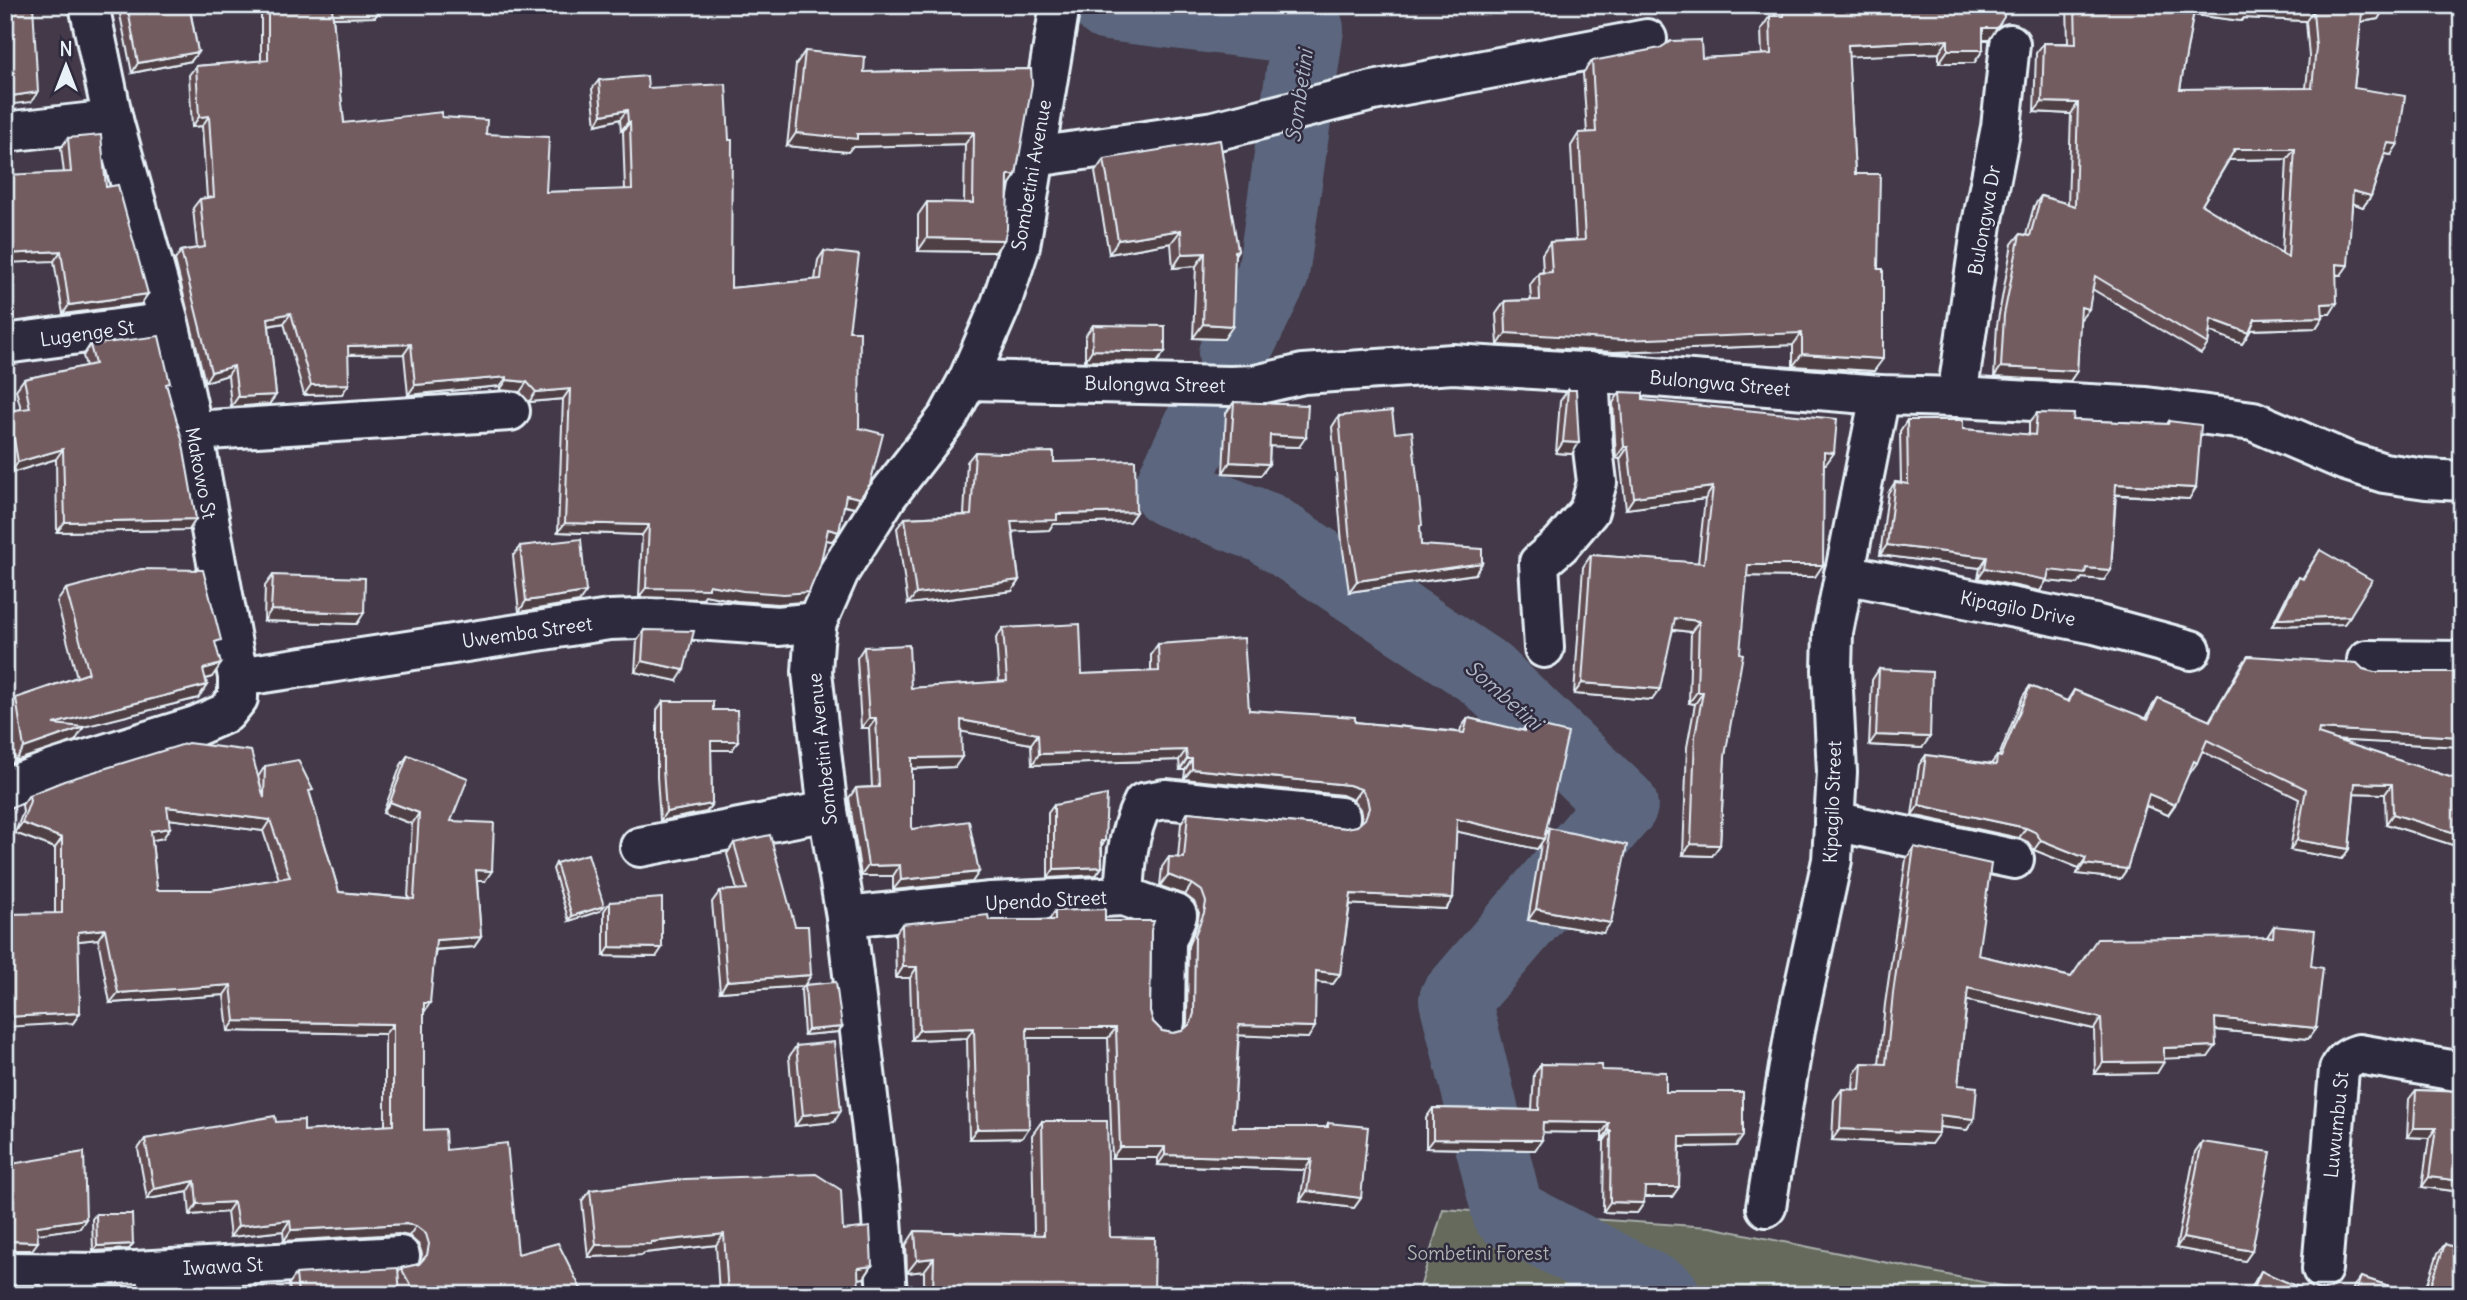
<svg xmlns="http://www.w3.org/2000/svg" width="2467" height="1300" font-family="Delius,sans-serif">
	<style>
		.green { fill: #666a5c; stroke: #a7aeaa; stroke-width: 2 }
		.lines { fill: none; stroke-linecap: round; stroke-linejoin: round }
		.river { stroke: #5b667e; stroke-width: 72 }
		.minor-casing { stroke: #e8f1f8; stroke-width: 44 }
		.minor { stroke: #2f2a3d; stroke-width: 38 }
		.wall { fill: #624e53; stroke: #e8f1f8; stroke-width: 2; fill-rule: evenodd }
		.shaded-wall { fill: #504044; stroke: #e8f1f8; stroke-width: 2 }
		.building { fill: #725b61; stroke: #e8f1f8; stroke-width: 2; fill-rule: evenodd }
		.labels { text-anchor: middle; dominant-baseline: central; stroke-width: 5; stroke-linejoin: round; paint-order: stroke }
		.street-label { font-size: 19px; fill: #e8f1f8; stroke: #2f2a3d }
		.park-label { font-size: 19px; fill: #aeb4b2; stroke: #2f2a3d }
		.water-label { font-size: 21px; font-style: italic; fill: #b0b9c7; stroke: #2f2a3d }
	</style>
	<rect width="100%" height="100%" fill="#433948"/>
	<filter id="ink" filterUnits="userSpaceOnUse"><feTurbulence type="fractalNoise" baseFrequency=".0143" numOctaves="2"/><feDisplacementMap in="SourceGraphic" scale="14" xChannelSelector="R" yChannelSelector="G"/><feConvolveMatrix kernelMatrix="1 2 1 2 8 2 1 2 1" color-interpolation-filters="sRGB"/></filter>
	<g filter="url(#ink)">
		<!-- green -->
		<polygon class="green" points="1443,1209 1710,1227 2047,1295 1418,1295"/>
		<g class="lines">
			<!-- river -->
			<g class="river">
				<polyline points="1108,5 1308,29 1273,274 1234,354"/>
				<polyline points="1204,417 1169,491 1266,528 1486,674 1622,805 1455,1000 1508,1213 1664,1295"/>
			</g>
			<defs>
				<g id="minor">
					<polyline points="5,132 113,120"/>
					<polyline points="1035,157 1214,131 1373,91 1647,39"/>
					<polyline points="5,344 169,322"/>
					<polyline points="968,380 1230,386 1256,385 1303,374 1453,364 1629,375 1880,395 1957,397 2146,407 2253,421 2346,461 2384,473 2426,479 2462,481"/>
					<polyline points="1957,397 1982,224 2001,127 2010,44"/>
					<polyline points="193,431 510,411"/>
					<polyline points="1844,574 2095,624 2191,650"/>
					<polyline points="1544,648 1539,563 1561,544 1589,511 1597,482 1593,449 1589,372"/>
					<polyline points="2367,660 2462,661"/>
					<polyline points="238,677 609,620 669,618 778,626 817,622"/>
					<polyline points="5,788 50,771 196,726 226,713 238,698 238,677 193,431 169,322 113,120 89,5"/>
					<polyline points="1834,821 2014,859"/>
					<polyline points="640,847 828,811"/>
					<path d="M1124,896C1126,861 1127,835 1143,803L1165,799L1340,817"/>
					<polyline points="846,917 991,902 1124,896 1177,915 1166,941 1165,1022"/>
					<polyline points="1766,1207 1795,1030 1832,860 1837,772 1832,670 1833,632 1880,395"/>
					<path d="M2322,1269L2339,1070C2344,1060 2349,1057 2359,1054L2462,1072"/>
					<polyline points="5,1272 99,1273 400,1256"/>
					<polyline points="887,1295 881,1203 846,917 828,811 812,672 814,642 817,622 839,572 887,496 948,417 968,380 1001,304 1020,246 1060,5"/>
				</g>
			</defs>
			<!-- minor casing -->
			<use href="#minor" class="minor-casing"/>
			<!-- minor -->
			<use href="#minor" class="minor"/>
		</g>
		<!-- wall -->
		<g class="wall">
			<polygon points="118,5 193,5 190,9 198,52 191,61 132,73"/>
			<polygon points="261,5 381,5 375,17 333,18 344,123 442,117 486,134 546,192 625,190 623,131 621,131 620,119 596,125 592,89 599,80 648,88 731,288 815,280 818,260 824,251 849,331 854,508 844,506 832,541 826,540 809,592 802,602 778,604 737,601 705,595 702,599 639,597 642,535 558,532 563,399 529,402 520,392 500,390 500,386 408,395 404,354 348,355 342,394 304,395 284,323 269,326 276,395 269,404 231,407 228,375 205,382 175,260 181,251 197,248 193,208 200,199 207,198 202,126 192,127 189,75 196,66 261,61"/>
			<polygon points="1774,5 2004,5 1997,28 1989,40 1983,40 1983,50 1974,63 1939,63 1939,53 1848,56 1855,174 1874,371 1793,366 1793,345 1614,352 1498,345 1496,314 1505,301 1531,300 1530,285 1539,273 1543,272 1542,254 1550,242 1576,241 1571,146 1579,133 1587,133 1583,73 1592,61 1702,58 1762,55 1761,29 1770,16 1775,16"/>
			<path d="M2067,5H2385L2378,19L2361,22L2354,88L2391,155L2385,154L2371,196L2363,207L2353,203L2341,275H2336L2330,314H2323V317L2316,328L2251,330L2242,344L2210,331L2208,344L2201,354L2092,289L2081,319H2080L2077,371L2070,381L1994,377L1997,325L2012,244L2020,234L2026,235L2034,206L2041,196L2068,204L2071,114L2034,112L2036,53L2044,43H2068ZM2193,15L2241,21L2244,18L2306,21L2309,57L2306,88L2180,89ZM2287,159L2282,253L2202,205L2229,160Z"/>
			<polygon points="805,51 864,72 1031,69 1016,175 1008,187 1004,240 995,252 918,251 918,215 927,202 964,203 965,144 852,147 848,152 787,146 796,64"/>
			<polygon points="68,138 106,187 141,304 63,314 54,261 64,173 61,148"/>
			<polygon points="1104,159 1238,250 1235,255 1224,339 1193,338 1196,266 1173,268 1171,243 1109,254 1095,172"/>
			<polygon points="1093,325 1157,362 1085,361 1085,336"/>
			<polygon points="90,345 167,387 196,519 189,530 57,532 56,459 11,473 5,442 5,416 9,411 21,409 16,390 24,379 86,366 83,356"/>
			<polygon points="1568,390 1572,454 1556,453 1560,401"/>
			<polygon points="1620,392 1826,464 1824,464 1815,577 1747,576 1725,756 1720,845 1712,856 1683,855 1687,747 1695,704 1689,703 1691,632 1673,630 1652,700 1574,694 1583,567 1591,555 1698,563 1705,499 1626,509 1620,459 1616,458 1613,403"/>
			<polygon points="1234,402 1299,447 1270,446 1269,464 1261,475 1223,473 1226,413"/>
			<polygon points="2037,413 2073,420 2167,424 2169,421 2189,499 2116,495 2111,570 2104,580 2082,578 2078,584 2046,581 2040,591 1978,578 1980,568 1880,555 1888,493 1895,482 1901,483 1900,431 1907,420 1963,429 2029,435 2029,423"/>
			<polygon points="1339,416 1395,433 1420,528 1421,545 1482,563 1475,574 1349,592 1342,543 1332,427"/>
			<polygon points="975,452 1054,462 1136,512 1129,522 1053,524 1049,530 1013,531 1019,580 1012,591 908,604 897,528 905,518 964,515 967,462"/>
			<polygon points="520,546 579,602 519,612 513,556"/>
			<polygon points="2320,550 2350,616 2344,624 2272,626 2293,584 2299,577 2302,579"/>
			<polygon points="273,575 357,624 264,621 265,586"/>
			<polygon points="66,589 216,647 212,677 206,679 207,685 198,698 82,727 75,741 15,761 7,711 16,698 77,677 57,602"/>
			<polygon points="1003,628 1082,674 1151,672 1151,654 1158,644 1249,710 1355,722 1460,732 1461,728 1468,718 1522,731 1527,723 1546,833 1549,828 1603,933 1528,920 1541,844 1537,849 1456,831 1453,898 1446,909 1350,904 1340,974 1333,984 1316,982 1308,1038 1239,1035 1233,1127 1326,1127 1328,1123 1361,1198 1354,1208 1300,1201 1305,1170 1158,1165 1158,1158 1112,1158 1108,1038 1027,1038 1022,1138 969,1139 967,1038 912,1040 910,978 896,978 895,934 902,924 989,920 1049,920 1055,911 1151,930 1150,1011 1153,1022 1162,1031 1173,1033 1182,1031 1185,1028 1187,1023 1188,946 1197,924 1199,913 1194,902 1185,895 1160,886 1162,867 1169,857 1178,858 1181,823 1188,812 1346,828 1357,826 1360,823 1362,819 1360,809 1353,800 1342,795 1184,779 1185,770 1180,770 1179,760 1032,765 1031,744 961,731 955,767 912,769 912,829 972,882 893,890 893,876 861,876 849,798 856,788 872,787 869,728 861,728 857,658 864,647 911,688 999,682 996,638"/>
			<polygon points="644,630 677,681 635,672 637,641"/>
			<polygon points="2248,656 2363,669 2374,672 2462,672 2462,747 2336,740 2462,781 2459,847 2386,824 2385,794 2354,793 2349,849 2342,859 2290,850 2299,799 2202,751 2190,773 2189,772 2168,815 2146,806 2127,869 2120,879 2077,874 2079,868 2034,850 2028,842 2019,838 1912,815 1919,765 1926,755 1991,764 1997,756 1999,756 2023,696 2030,686 2067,701 2074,690 2146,719 2151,708 2158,698 2209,721 2241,666"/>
			<polygon points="1879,669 1922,748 1869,745 1872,680"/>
			<polygon points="663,701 713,710 738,741 732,750 711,750 712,804 706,812 660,821 657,777 657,710"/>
			<path d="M408,755L451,821L485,881H477L481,937L474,947L436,950L424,1012V1130L446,1150L518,1254L581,1289L577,1295H403L400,1290V1295H290L289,1284L296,1274L398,1272L401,1268L419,1264L420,1262L422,1254L419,1245L409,1236L399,1234L284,1241L283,1231L230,1237L227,1212L190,1215L188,1192L147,1199L138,1149L145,1139L276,1122L304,1131L385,1126V1034L228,1031L224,995L110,1003L98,939L78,941L80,1013L73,1023L55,913V848L15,833L23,812L22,805L29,795L258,777L265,766L310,794L339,892L408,898L412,824L383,813L401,765ZM169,819L263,831L279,879L212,890H157L152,840L163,838Z"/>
			<polygon points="1054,805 1105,841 1102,845 1102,867 1096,875 1048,878 1048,813"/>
			<polygon points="734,843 795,926 811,975 804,986 720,992 712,902 720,891 737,890 727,854"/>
			<polygon points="1914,847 1978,955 2071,977 2267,937 2274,926 2311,966 2308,1039 2215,1030 2208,1057 2164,1058 2157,1073 2095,1074 2094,1029 1967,1000 1958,1085 1974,1119 1967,1130 1939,1127 1931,1144 1832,1140 1834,1100 1842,1089 1853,1090 1854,1074 1862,1063 1879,1064 1885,1004 1906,859"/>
			<polygon points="556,863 600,911 569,921 553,869"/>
			<polygon points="610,902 656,957 604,956 604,911"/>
			<polygon points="805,985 842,1027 838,1032 804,1035 801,990"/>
			<polygon points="796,1046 834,1122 795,1126 789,1057"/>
			<polygon points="1541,1064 1602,1070 1666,1092 1743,1136 1736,1146 1680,1147 1679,1187 1672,1197 1644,1197 1644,1203 1637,1213 1603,1212 1604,1141 1602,1141 1602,1133 1542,1132 1535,1150 1426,1148 1426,1118 1433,1108 1532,1110 1534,1074"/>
			<polygon points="2416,1090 2462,1092 2462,1192 2422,1187 2429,1138 2407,1137 2409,1099"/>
			<polygon points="1042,1121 1110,1237 1154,1295 924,1295 924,1271 907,1273 906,1245 915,1231 1034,1235 1032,1135"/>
			<polygon points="2202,1142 2252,1251 2245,1261 2176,1248 2195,1152"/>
			<polygon points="590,1190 843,1230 872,1266 864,1278 858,1279 859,1295 719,1295 716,1245 644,1253 642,1255 588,1257 582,1201"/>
			<polygon points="96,1214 129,1249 93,1251 92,1219"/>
			<polygon points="2445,1244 2462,1295 2424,1295 2438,1253"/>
			<polygon points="2261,1271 2316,1295 2248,1295 2255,1281"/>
			<polygon points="2361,1277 2417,1295 2351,1295 2354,1286"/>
			<polygon points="101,1285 137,1288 195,1295 94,1295"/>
		</g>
		<!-- shaded-wall -->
		<g class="shaded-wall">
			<polygon points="1149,5 1178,5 1146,9"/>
			<polygon points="2194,5 2207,5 2313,11 2306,21 2244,18 2241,21 2188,14"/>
			<polygon points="332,8 381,8 375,17 326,18"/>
			<polygon points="2385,8 2378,19 2355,23 2362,13"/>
			<polygon points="1983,28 1997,28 1989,40 1974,40"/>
			<polygon points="1948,40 1939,53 1839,57 1848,45"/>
			<polygon points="1948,50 1983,50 1974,63 1939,63"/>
			<polygon points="198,52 191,61 132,73 138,63"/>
			<polygon points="38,92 31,102 5,105 5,97"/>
			<polygon points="2042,102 2078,103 2071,114 2034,112"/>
			<polygon points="627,110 620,119 596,125 602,115"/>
			<polygon points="209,116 202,126 192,127 199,117"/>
			<polygon points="628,122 630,122 623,131 621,131"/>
			<polygon points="974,132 965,144 852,147 848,152 787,146 796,133 857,134"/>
			<polygon points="2388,143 2398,144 2391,155 2381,153"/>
			<polygon points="2235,149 2295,149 2287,159 2228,160"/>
			<polygon points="1008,175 1016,175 1007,188"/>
			<polygon points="2353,191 2371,196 2363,207 2346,201"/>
			<polygon points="1181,230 1171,243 1109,254 1118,240"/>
			<polygon points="927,238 1004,240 995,252 918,251"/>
			<polygon points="61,251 54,261 5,263 5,254"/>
			<polygon points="1205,253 1196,266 1173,268 1182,254"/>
			<polygon points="2336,264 2348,265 2341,275 2329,274"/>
			<polygon points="148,294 141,304 63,314 69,305"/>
			<polygon points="2337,303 2330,314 2315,314 2322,304"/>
			<polygon points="2081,307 2089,309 2081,319 2074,318"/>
			<polygon points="291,313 284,323 261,327 268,318"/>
			<polygon points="2323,317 2316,328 2247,330 2255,319"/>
			<polygon points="2211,319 2249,333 2242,344 2204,329"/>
			<polygon points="1203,324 1233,326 1224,339 1193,338"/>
			<polygon points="1506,333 1802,333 1793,345 1614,352 1498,345"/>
			<polygon points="411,344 404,354 341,355 348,346"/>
			<polygon points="1092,350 1165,352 1157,362 1085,361"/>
			<polygon points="1802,354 1883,359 1874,371 1793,366"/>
			<polygon points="234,366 228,375 205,382 211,372"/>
			<polygon points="2001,367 2077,371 2070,381 1994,377"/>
			<polygon points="507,377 500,386 408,395 415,385"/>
			<polygon points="507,380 527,382 520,392 500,390"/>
			<polygon points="349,384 342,394 304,395 311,385"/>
			<polygon points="570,389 563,399 529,402 536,392"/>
			<polygon points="276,395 269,404 231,407 238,397"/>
			<polygon points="1270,435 1306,437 1299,447 1263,446"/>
			<polygon points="1563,442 1579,443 1572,454 1556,453"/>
			<polygon points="1624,447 1628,447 1620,459 1616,458"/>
			<polygon points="63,449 56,459 11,473 18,462"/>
			<polygon points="1824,452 1834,453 1826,464 1816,463"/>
			<polygon points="1230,462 1269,464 1261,475 1223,473"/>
			<polygon points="2116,484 2196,488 2189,499 2109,494"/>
			<polygon points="1713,487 1705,499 1626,509 1634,497"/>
			<polygon points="846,495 860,498 854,508 839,504"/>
			<polygon points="1136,512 1129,522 1053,524 1049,530 1004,532 1011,521 1057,514"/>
			<polygon points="196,519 189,530 57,532 65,522"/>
			<polygon points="565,523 649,525 642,535 558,532"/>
			<polygon points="828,529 839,532 832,541 821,539"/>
			<polygon points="1887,545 1987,557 1980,568 1880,555"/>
			<polygon points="1482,563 1475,574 1349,592 1357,581"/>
			<polygon points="1748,565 1823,565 1815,577 1741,576"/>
			<polygon points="1985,568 2049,570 2086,568 2111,570 2104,580 2082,578 2078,584 2046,581 2040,591 1978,578"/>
			<polygon points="1019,580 1012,591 908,604 916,594"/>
			<polygon points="709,585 809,592 802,602 778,604 737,601 705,595 702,599 639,597 646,588"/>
			<polygon points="586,592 579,602 519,612 526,601"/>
			<polygon points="271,610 364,613 357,624 264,621"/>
			<polygon points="2350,616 2344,624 2272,626 2277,619"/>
			<polygon points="1675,618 1699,621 1691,632 1667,629"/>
			<polygon points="642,661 684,670 677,681 635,672"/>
			<polygon points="221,664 212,677 194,682 203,669"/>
			<polygon points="1582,683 1660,689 1652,700 1574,694"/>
			<polygon points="207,685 198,698 44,737 53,724"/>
			<polygon points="1697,692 1703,692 1695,704 1689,703"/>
			<polygon points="869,718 876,718 869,728 861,728"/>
			<polygon points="961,720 1038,734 1031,744 953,730"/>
			<polygon points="84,727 75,741 15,761 24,748"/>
			<polygon points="2319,729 2462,737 2462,747 2312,739"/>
			<polygon points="1876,735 1930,737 1922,748 1869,745"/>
			<polygon points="711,741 738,741 732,750 705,750"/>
			<polygon points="1186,750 1179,760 1032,765 1039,754"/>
			<polygon points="962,757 955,767 905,769 912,758"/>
			<polygon points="1187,759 1192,759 1185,770 1180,770"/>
			<polygon points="2194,761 2197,763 2190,773 2187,771"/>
			<polygon points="1192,769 1349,785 1361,789 1353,800 1342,795 1184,779"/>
			<polygon points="2355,783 2392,784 2385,794 2348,793"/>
			<polygon points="2149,794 2175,805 2168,815 2142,804"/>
			<polygon points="390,802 419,813 412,824 383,813"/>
			<polygon points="712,804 706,812 660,821 666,812"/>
			<polygon points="1919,805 2026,828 2019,838 1912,815"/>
			<polygon points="167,807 270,820 263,831 160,818"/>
			<polygon points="2393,814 2462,835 2462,842 2459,847 2386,824"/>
			<polygon points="1457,819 1544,839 1537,849 1450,830"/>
			<polygon points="22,823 62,838 55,848 15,833"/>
			<polygon points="170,828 163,838 144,842 151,831"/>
			<polygon points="2041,840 2086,858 2079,868 2034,850"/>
			<polygon points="2297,840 2349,849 2342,859 2290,850"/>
			<polygon points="1691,844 1720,845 1712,856 1683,855"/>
			<polygon points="2084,864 2127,869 2120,879 2077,874"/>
			<polygon points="900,865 893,876 861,876 868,866"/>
			<polygon points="1102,867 1096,875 1048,878 1054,869"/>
			<polygon points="476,870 492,871 485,881 468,881"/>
			<polygon points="979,872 972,882 893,890 901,880"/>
			<polygon points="1168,875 1192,884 1185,895 1160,886"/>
			<polygon points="1351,894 1453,898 1446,909 1344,904"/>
			<polygon points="604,906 600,911 569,921 572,916"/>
			<polygon points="1536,909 1611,923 1603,933 1528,920"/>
			<polygon points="105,929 98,939 70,942 78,932"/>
			<polygon points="481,937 474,947 429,950 436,940"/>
			<polygon points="610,947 662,948 656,957 604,956"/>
			<polygon points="903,967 917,967 910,978 896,978"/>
			<polygon points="1316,971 1340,974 1333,984 1309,981"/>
			<polygon points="811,975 804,986 720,992 727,981"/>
			<polygon points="231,985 224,995 110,1003 118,993"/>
			<polygon points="1968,988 2101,1018 2094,1029 1960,999"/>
			<polygon points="424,1003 430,1003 423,1014"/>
			<polygon points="80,1013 73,1023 5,1027 5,1017"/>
			<polygon points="2215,1018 2316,1028 2308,1039 2207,1029"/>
			<polygon points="235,1021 393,1024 385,1034 228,1031"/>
			<polygon points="1239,1025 1315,1027 1308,1038 1232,1035"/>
			<polygon points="842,1027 838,1032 804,1035 808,1030"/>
			<polygon points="974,1028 967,1038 912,1040 919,1030"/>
			<polygon points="1027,1028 1116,1028 1108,1038 1019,1038"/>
			<polygon points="2216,1046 2208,1057 2156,1059 2164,1048"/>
			<polygon points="2164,1062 2157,1073 2095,1074 2103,1063"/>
			<polygon points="841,1111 834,1122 795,1126 803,1115"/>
			<polygon points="1940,1115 1974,1119 1967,1130 1932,1126"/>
			<polygon points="1543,1122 1609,1123 1602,1133 1536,1132"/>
			<polygon points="1029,1128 1022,1138 969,1139 977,1129"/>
			<polygon points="2414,1128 2436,1128 2429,1138 2407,1137"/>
			<polygon points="1840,1129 1939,1133 1931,1144 1832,1140"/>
			<polygon points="1608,1131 1611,1131 1604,1141 1602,1141"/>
			<polygon points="1743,1136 1736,1146 1673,1147 1680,1137"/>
			<polygon points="1433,1139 1542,1140 1535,1150 1426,1148"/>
			<polygon points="1120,1147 1165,1147 1158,1158 1112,1158"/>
			<polygon points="1165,1155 1312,1159 1305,1170 1158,1165"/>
			<polygon points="2429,1177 2462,1181 2462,1192 2422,1187"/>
			<polygon points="195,1181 188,1192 147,1199 154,1189"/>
			<polygon points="1645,1187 1679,1187 1672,1197 1638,1197"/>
			<polygon points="1307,1191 1361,1198 1354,1208 1300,1201"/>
			<polygon points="234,1202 227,1212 190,1215 197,1204"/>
			<polygon points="1610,1202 1644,1203 1637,1213 1603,1212"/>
			<polygon points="86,1219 80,1228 31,1235 37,1226"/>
			<polygon points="290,1220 283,1231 230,1237 238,1226"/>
			<polygon points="406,1224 416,1226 409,1236 399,1234 284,1241 291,1230"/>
			<polygon points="724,1234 716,1245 644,1253 642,1255 588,1257 596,1245 651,1242"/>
			<polygon points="2183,1238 2252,1251 2245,1261 2176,1248"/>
			<polygon points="11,1241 38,1242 32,1250 5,1250 5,1243"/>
			<polygon points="133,1244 129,1249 93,1251 97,1246"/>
			<polygon points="934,1258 924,1271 907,1273 917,1260"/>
			<polygon points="872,1266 864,1278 850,1280 858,1268"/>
			<polygon points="581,1289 577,1295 558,1295"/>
		</g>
		<!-- building -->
		<g class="building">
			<polygon points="5,5 33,5 38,92 5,97"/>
			<polygon points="127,5 189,5 198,52 138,63"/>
			<polygon points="268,5 381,5 381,8 332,8 344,123 442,112 442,117 487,120 486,134 549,137 546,192 632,189 630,122 628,122 627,110 602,115 599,80 647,76 648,88 726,84 729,140 732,140 731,288 821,279 824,251 859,255 849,331 860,331 859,428 883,434 870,484 860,498 846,495 839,532 828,529 820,566 809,592 784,594 743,591 709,585 709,589 646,588 649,525 565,523 570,389 536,392 527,382 507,380 507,377 415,385 411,344 348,346 349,384 311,385 291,313 268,318 276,395 238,397 234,366 211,372 181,251 205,247 200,199 214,197 209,116 199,117 196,66 268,60"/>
			<polygon points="1784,5 2004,5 2004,17 1997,28 1983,28 1983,50 1948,50 1948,40 1848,45 1855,174 1880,174 1878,269 1883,269 1883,359 1802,354 1802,333 1623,340 1506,333 1505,301 1540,300 1539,273 1552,272 1550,242 1585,240 1579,133 1596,132 1592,61 1660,48 1671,41 1701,40 1702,58 1771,54 1770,16 1784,16"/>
			<path d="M2075,5H2195L2180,89L2312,88L2316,47L2313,11L2249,7L2248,11L2207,5H2385V8L2362,13L2354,88L2405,96L2398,144L2388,143L2371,196L2353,191L2348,265L2336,264L2337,303L2322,304L2323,317L2255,319L2249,333L2211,319L2208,344L2095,276L2089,309L2081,307L2077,371L2001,367L2004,315L2020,234L2030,236L2041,196L2075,206L2078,103L2042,102L2044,43L2076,44ZM2235,149H2295L2288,257L2202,205Z"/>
			<polygon points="805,51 865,57 864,72 1031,69 1032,84 1016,175 1008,175 1007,229 1004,240 927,238 927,202 973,203 974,132 857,134 857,139 796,133"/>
			<polygon points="101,135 106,187 118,185 148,294 69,305 61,251 5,254 5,175 71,172 68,138"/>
			<polygon points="1220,140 1238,250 1235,251 1233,326 1203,324 1205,253 1182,254 1181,230 1118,240 1104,159"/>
			<polygon points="1093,325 1165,326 1165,352 1092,350"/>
			<polygon points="159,336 170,383 166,384 182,439 196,519 65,522 63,449 18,462 9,411 30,408 24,379 95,364 90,345"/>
			<polygon points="1568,390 1576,390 1579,443 1563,442"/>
			<polygon points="1620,392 1643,393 1643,400 1837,419 1834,453 1824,452 1823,565 1748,565 1740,653 1743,654 1725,756 1720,845 1691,844 1695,736 1703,692 1697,692 1699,621 1675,618 1660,689 1582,683 1591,555 1704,563 1713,487 1634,497 1628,447 1624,447"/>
			<polygon points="1234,402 1308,405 1306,437 1270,435 1269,464 1230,462"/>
			<polygon points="1392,411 1395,433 1412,431 1422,525 1420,526 1421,545 1482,549 1482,563 1357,581 1349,532 1339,416"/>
			<polygon points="2037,413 2074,414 2073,420 2168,424 2169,421 2201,425 2196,488 2116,484 2111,570 2086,568 2085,574 2049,570 2047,580 1985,568 1987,557 1887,545 1895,482 1908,484 1907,420 1963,420 1963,429 2035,435"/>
			<polygon points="975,452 1002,453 1054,452 1054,462 1135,460 1136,512 1057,514 1057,520 1011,521 1019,580 916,594 905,518 971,515"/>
			<polygon points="581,539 586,592 526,601 520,546"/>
			<polygon points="2320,550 2372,580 2350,616 2277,619 2299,577 2303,579"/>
			<polygon points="141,569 203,570 221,640 215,642 221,664 203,669 207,685 53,724 84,727 24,748 16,698 89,673 66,589"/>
			<polygon points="273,575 365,578 364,613 271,610"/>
			<polygon points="1080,624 1082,674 1159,671 1158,644 1244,638 1249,710 1355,717 1355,722 1464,733 1468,718 1525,731 1527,723 1568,733 1544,839 1457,819 1453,898 1351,894 1340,974 1316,971 1315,1027 1239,1025 1233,1127 1328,1127 1328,1123 1368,1127 1361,1198 1307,1191 1312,1159 1165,1155 1165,1147 1120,1147 1116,1028 1027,1028 1029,1128 977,1129 974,1028 919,1030 917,967 903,967 902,924 988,915 989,920 1055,920 1055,911 1105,909 1105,921 1154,921 1151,930 1150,1011 1153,1022 1162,1031 1173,1033 1182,1031 1191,1023 1194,1013 1195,935 1204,913 1206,902 1202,891 1192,884 1168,875 1169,857 1184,858 1188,812 1346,828 1357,826 1365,819 1369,808 1367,798 1361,789 1349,785 1192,769 1192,759 1187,759 1186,750 1039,754 1038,734 961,720 962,757 912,758 912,829 969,821 979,872 901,880 900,865 868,866 856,788 879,787 876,718 869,718 864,647 909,645 911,688 1007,681 1003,628"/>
			<polygon points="644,630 694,631 684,670 642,661"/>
			<polygon points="2248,656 2357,663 2363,669 2374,672 2462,672 2462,737 2319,729 2318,734 2462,781 2462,835 2393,814 2392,784 2355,783 2349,849 2297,840 2306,789 2207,740 2197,763 2194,761 2175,805 2149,794 2127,869 2084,864 2086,858 2041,840 2035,832 2026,828 1919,805 1926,755 1996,765 1997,756 2001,757 2030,686 2069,702 2074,690 2148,719 2158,698 2210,721"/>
			<polygon points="1879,669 1932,672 1930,737 1876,735"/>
			<polygon points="663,701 713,701 713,710 737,710 738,741 711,741 712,804 666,812 663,769"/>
			<path d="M188,743L251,751L264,798L265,766L298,760L313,790L309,791L339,892L414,899L419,813L390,802L408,755L468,778L451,821L494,823L492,871L476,870L481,937L436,940L430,1003H424V1130L445,1129L446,1150L507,1143L518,1254L558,1243L581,1289L558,1295H416L401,1268L419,1264L427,1255L429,1244L426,1234L416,1226L406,1224L291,1230L290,1220L238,1226L234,1202L197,1204L195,1181L154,1189L145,1139L275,1116L276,1122L304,1120V1131L393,1125V1024L235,1021L231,985L118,993L105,929L78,932L80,1013L5,1017V914L62,913V838L22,823L30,801L29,795L64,781ZM167,807L270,820L290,877L212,890H157L151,831L170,828Z"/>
			<polygon points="1107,795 1105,841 1101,841 1102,867 1054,869 1054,805"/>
			<polygon points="1549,828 1627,845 1611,923 1536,909"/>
			<polygon points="770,835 795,926 808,926 811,975 727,981 720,891 747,889 734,843"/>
			<polygon points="1914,847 1991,864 1978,955 2071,977 2097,939 2273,937 2274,926 2315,930 2311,966 2323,968 2316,1028 2215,1018 2216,1046 2164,1048 2164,1062 2103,1063 2101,1018 1968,988 1958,1085 1977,1087 1974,1119 1940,1115 1939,1133 1840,1129 1842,1089 1860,1090 1862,1063 1886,1064 1893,993"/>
			<polygon points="588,854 604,906 572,916 556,863"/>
			<polygon points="662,898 662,948 610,947 610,902"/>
			<polygon points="836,982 842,1027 808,1030 805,985"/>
			<polygon points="834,1042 841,1111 803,1115 796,1046"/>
			<polygon points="1541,1064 1602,1065 1602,1070 1666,1072 1666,1092 1743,1092 1743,1136 1680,1137 1679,1187 1645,1187 1644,1203 1610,1202 1611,1131 1608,1131 1609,1123 1543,1122 1542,1140 1433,1139 1433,1108 1539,1110"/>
			<polygon points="2416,1090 2462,1092 2462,1181 2429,1177 2436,1128 2414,1128"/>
			<polygon points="1042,1121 1107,1121 1110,1237 1155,1238 1154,1295 944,1295 944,1293 933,1293 934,1258 917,1260 915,1231 1044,1235"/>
			<polygon points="2202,1142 2271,1152 2252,1251 2183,1238"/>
			<polygon points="84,1152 86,1219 37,1226 38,1242 11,1241 5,1243 5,1165"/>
			<polygon points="816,1174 841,1190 843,1230 870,1227 872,1266 858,1268 859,1295 728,1295 724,1234 651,1242 651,1244 596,1245 590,1190 685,1179"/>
			<polygon points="96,1214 132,1214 133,1244 97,1246"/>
			<polygon points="2445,1244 2462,1250 2462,1295 2428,1295"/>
			<polygon points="398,1268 400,1295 298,1295 296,1274"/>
			<polygon points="2261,1271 2316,1295 2251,1295"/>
			<polygon points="2361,1277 2417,1295 2354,1295"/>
			<polygon points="5,1283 11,1285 41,1285 41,1295 5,1295"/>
			<polygon points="137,1283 137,1288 195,1284 195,1295 101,1295 101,1285"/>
			<polygon points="1398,1286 1398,1289 1409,1288 1409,1295 1353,1295 1352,1291"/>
		</g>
	</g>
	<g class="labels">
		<!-- street labels -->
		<g class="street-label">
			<text transform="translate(1031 175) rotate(-80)">Sombetini Avenue</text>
			<text transform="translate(1984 220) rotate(-80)">Bulongwa Dr</text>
			<text transform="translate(87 333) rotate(-8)">Lugenge St</text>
			<text transform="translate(1720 383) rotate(5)">Bulongwa Street</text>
			<text transform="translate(1155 384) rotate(1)">Bulongwa Street</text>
			<text transform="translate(201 473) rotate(79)">Makowo St</text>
			<text transform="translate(2018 608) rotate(11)">Kipagilo Drive</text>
			<text transform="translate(527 632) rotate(-8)">Uwemba Street</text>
			<text transform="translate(822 749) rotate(-96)">Sombetini Avenue</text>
			<text transform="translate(1832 802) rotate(-88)">Kipagilo Street</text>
			<text transform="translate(1046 900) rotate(-3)">Upendo Street</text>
			<text transform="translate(2336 1125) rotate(-84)">Luwumbu St</text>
			<text transform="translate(223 1266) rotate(-3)">Iwawa St</text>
		</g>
		<!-- park labels -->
		<g class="park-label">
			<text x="1478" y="1253">Sombetini Forest</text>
		</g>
		<!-- water labels -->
		<g class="water-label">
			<text transform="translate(1299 96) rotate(-82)">Sombetini</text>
			<text transform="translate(1504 695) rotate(41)">Sombetini</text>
		</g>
	</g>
	<!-- margin -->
	<rect width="2467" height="1300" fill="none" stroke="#2f2a3d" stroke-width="28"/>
	<rect x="14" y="14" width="2439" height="1272" fill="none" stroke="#e8f1f8" stroke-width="2.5" filter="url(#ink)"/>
	<!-- north arrow -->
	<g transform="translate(66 66)" stroke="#2f2a3d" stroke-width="5" paint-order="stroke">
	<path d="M0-5L12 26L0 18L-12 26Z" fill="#e8f1f8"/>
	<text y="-10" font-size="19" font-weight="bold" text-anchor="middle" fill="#e8f1f8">N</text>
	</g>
</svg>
